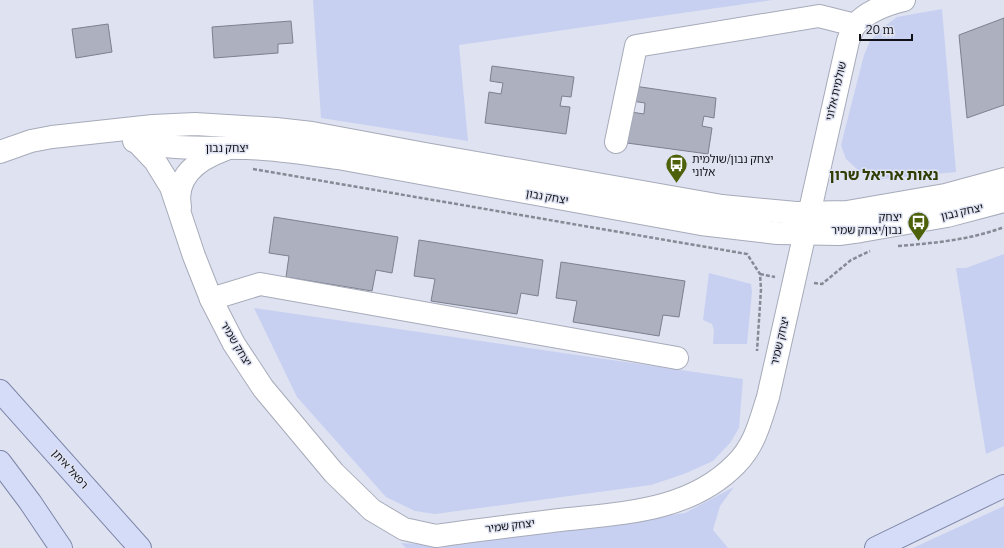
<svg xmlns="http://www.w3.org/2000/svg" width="1004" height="548" font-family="Bitter,'Noto Sans Hebrew',serif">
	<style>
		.green { fill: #c7d0f1 }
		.building { fill: #acb0bf; stroke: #7d818e }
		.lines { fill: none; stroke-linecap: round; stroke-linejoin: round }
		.minor-casing { stroke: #a7abb9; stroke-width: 24 }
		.major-casing { stroke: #7e86a7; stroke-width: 24 }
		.path { stroke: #878a95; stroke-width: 2.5; stroke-dasharray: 4 2; stroke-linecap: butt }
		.minor { stroke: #fff; stroke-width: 22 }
		.major { stroke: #d4dcf8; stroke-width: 22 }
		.labels { text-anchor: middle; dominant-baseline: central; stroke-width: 3; stroke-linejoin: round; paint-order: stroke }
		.street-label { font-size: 11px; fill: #111217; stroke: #dee2f1 }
		.poi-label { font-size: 11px; fill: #111217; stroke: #dee2f1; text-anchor: start }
		.district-label { font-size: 15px; font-weight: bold; fill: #2f3c02; stroke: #dee2f1 }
	</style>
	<rect width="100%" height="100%" fill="#dee2f1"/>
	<!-- green -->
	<g class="green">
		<polygon points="313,0 773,0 459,45 468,141 321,118"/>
		<polygon points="942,9 956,172 872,180 859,171 846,159 841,145 864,55 870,41 885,26 897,17"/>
		<polygon points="1004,254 1004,446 986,454 956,268 966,268"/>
		<polygon points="709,273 751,284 752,292 747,344 713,344 714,330 712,324 703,320"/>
		<polygon points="254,308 743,379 739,428 730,443 713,461 684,474 651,485 435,514 415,511 386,497 297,397"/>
		<polygon points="734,487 720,506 713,530 728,548 406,548 401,543 435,545 685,513"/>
		<polygon points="1004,506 1004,548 913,548"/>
	</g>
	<!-- building -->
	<g class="building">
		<polygon points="1004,18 1004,105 967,118 959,35"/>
		<polygon points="291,21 293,43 278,44 278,53 214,58 212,27"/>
		<polygon points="108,24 112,52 76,58 72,29"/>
		<polygon points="492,66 574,77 571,97 562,96 560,106 570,107 566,134 485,123 489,92 501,94 503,83 490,81"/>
		<polygon points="634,86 716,98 714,118 704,116 702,126 712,128 708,154 627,143 631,112 644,114 645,103 632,101"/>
		<polygon points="274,217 398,237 392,273 376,270 372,291 286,277 289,256 269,253"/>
		<polygon points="419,240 543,260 538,296 521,293 517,314 431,301 435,279 414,276"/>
		<polygon points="561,262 685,281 679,317 663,315 659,336 573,322 577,301 556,298"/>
	</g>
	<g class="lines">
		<defs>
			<g id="minor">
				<path d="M134,141C171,150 209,147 247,148C277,149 307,154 338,158L701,224L777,233L839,234L861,231L947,216L1004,201"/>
				<path d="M137,142L155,161L171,187L194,256L211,299L234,344L263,388L334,473L372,510L404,529L436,536C477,530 519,525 560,520C622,513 689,512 736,464C755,445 760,422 768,397L848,41C850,36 852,28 856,24C868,11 887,4 904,0"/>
				<polyline points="616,142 636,46 819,16 855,25"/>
				<polyline points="0,152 31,141 52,137 153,126 195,124 276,129 312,133 425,154 722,206 796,213 847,212 945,195 1004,179"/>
				<path d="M180,207C174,176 199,159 224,150"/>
				<polyline points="211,299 260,284 677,358"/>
			</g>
			<g id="major">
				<polyline points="0,391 140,548"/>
				<polyline points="0,462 30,502 61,548"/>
				<polyline points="876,548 1004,486"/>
			</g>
		</defs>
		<!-- minor casing -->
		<use href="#minor" class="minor-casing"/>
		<!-- major casing -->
		<use href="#major" class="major-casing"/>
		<!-- path -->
		<g class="path">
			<polyline points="253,169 747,254 760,274 761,289 757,351"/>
			<path d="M898,246C934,243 970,240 1004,227"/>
			<polyline points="760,274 775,277"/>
			<polyline points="814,283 822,284 851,260 870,251"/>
		</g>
		<!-- minor -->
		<use href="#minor" class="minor"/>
		<!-- major -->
		<use href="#major" class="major"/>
	</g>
	<!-- icons -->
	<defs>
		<symbol id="bus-pin" viewBox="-11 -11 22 30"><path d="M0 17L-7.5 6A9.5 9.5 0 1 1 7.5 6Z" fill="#4d610a" stroke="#dee2f1"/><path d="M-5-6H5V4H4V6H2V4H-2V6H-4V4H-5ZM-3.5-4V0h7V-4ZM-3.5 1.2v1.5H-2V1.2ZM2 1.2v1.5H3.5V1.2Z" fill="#fff"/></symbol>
	</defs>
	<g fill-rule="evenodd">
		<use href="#bus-pin" x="664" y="152" width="25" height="34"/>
		<use href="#bus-pin" x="906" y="210" width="25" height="34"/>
	</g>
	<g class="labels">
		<!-- street labels -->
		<g class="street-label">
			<text transform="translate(836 91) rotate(-77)">שולמית אלוני</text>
			<text x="227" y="148">יצחק נבון</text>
			<text transform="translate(547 197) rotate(10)">יצחק נבון</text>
			<text transform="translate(962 212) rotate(-13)">יצחק נבון</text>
			<text transform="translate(780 341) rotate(-77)">יצחק שמיר</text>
			<text transform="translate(236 344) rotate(59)">יצחק שמיר</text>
			<text transform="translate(70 469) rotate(48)">רפאל איתן</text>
			<text transform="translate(510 526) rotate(-7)">יצחק שמיר</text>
		</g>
		<!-- poi labels -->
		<g class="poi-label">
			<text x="692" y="159">יצחק נבון/שולמית<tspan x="692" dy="13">אלוני</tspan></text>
			<text x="902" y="217" text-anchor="end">יצחק<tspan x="902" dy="13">נבון/יצחק שמיר</tspan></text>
		</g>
		<!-- district labels -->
		<g class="district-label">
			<text x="884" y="175">נאות אריאל שרון</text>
		</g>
	</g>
	<!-- scale -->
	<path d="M860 34v6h52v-6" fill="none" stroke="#111217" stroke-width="2"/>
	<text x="866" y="34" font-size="12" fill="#111217" stroke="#dee2f1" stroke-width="3" paint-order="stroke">20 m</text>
</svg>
